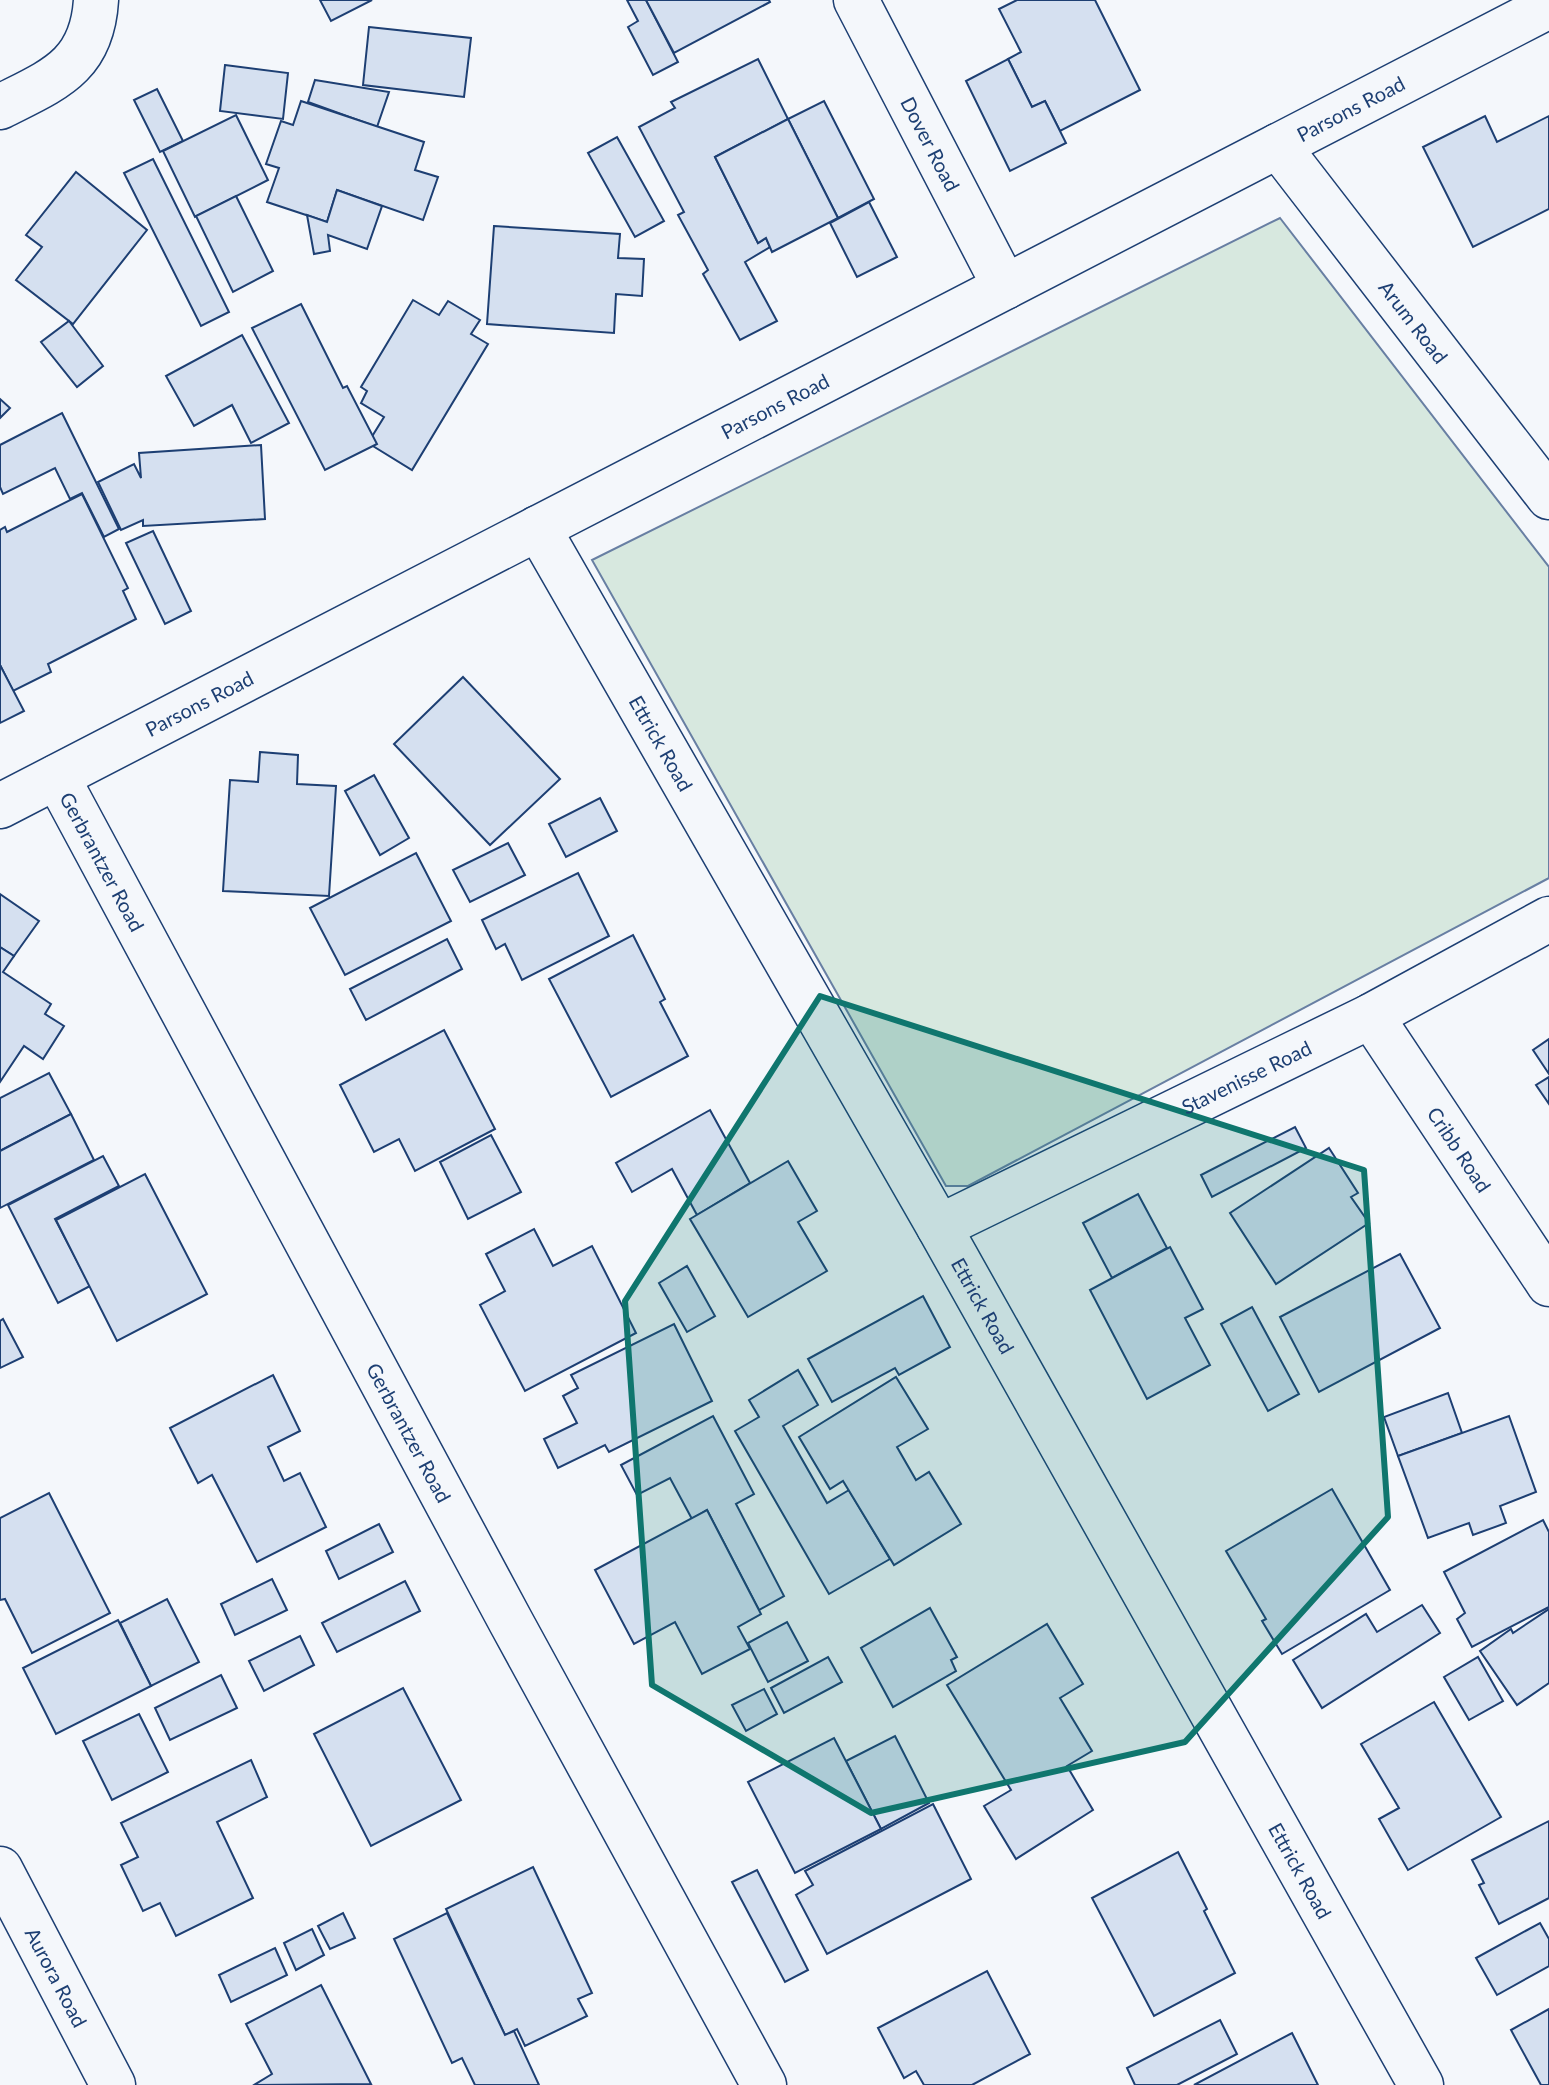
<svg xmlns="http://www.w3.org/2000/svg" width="1549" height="2085" font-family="Lato,sans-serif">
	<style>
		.green { fill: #d7e8df; stroke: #687fa3; stroke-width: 2 }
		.building { fill: #d5e0f0; stroke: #1d3f73; stroke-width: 2 }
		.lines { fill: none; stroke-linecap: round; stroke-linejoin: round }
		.street-casing { stroke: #1d3f73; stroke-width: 47 }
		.street { stroke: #f4f7fb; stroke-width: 44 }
		.marked { fill: #0f766e; fill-opacity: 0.2; stroke: #0f766e; stroke-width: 6; stroke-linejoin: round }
		.labels { text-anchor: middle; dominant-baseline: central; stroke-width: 6; stroke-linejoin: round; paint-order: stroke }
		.street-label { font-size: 20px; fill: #1d3f73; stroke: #f4f7fb }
	</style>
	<rect width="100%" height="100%" fill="#f4f7fb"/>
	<!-- green -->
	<polygon class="green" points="1280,218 1549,567 1549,878 968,1186 946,1186 592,560"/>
	<!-- building -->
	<g class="building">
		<polygon points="320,0 372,0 331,21"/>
		<polygon points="627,0 646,0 678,62 653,75 628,27 638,21"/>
		<polygon points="646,0 769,0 770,2 674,53"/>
		<polygon points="1017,0 1095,0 1140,90 1060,131 1045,101 1032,107 1008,59 1021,52 999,9"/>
		<polygon points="369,27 471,38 464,97 363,85"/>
		<polygon points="758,59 788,119 715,157 758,243 766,238 770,247 745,262 777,321 740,340 703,274 708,270 678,215 684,212 639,127 675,108 671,102"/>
		<polygon points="1008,59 1032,107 1045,101 1066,143 1010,171 966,81"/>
		<polygon points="225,65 288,73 283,119 220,111"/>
		<polygon points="315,80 389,92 377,127 308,102"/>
		<polygon points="157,89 183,141 160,152 134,100"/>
		<polygon points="301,101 424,142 415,170 438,177 423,220 337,190 327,222 267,202 279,168 266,164 281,121 293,125"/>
		<polygon points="824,101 874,199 838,218 788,119"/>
		<polygon points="236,115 268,180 195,217 163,151"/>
		<polygon points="1485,116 1497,142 1549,116 1549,209 1473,247 1423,147"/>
		<polygon points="788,119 838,218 772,252 766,238 758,243 715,157"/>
		<polygon points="617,137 664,221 635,237 588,153"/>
		<polygon points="153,159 229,312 201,326 124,173"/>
		<polygon points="76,172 147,230 73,324 16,280 42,247 26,235"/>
		<polygon points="337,190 382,206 367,249 328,235 330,251 314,254 307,215 327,222"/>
		<polygon points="236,196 273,271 233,292 196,216"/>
		<polygon points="869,202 897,257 857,277 830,223"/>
		<polygon points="494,226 620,234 618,258 644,259 642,296 616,294 614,333 487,324"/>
		<polygon points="413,300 439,315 448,301 480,320 471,334 488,344 412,470 368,443 384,417 361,403 367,391 361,387"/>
		<polygon points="301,304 343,388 347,386 377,444 325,470 252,328"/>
		<polygon points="69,321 103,366 77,387 41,342"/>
		<polygon points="242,335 289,423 251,443 232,405 194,426 166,376"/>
		<polygon points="0,399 10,408 0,418"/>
		<polygon points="62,413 119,529 104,537 82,493 70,499 55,468 3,494 0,487 0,445"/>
		<polygon points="261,445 265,519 143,526 143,520 121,530 98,482 134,464 141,478 139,453"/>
		<polygon points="82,494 128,588 123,591 136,619 48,664 51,672 13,691 0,665 0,530 5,527 7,532"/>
		<polygon points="153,531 191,611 165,624 126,543"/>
		<polygon points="0,665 24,711 0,723"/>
		<polygon points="463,677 560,779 490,845 394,744"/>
		<polygon points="260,752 298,755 297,784 336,786 329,896 223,891 230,780 258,782"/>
		<polygon points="374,775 409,838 380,855 345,791"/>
		<polygon points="600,798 617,831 566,857 549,824"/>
		<polygon points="508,843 525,875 470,902 453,870"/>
		<polygon points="416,853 451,921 345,975 310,908"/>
		<polygon points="578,873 609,936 522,980 505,944 496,949 482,920"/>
		<polygon points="0,894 39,921 14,956 0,947"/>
		<polygon points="633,935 665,999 660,1002 688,1056 611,1097 549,979"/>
		<polygon points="447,939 462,969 366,1020 350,989"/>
		<polygon points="0,947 14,956 3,972 51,1004 45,1014 64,1026 43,1059 24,1046 0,1082"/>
		<polygon points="444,1030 495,1129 415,1171 399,1139 374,1152 340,1085"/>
		<polygon points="1549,1039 1549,1074 1533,1050"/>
		<polygon points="49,1073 71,1114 0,1151 0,1098"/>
		<polygon points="1549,1077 1549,1104 1536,1085"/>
		<polygon points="710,1110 750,1183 697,1215 672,1169 632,1192 616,1163"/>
		<polygon points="71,1114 94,1160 0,1208 0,1151"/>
		<polygon points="1295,1127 1306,1148 1212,1197 1201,1175"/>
		<polygon points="491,1135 521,1192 468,1219 440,1162"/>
		<polygon points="1329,1148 1358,1193 1351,1197 1369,1223 1276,1284 1230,1213"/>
		<polygon points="103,1156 119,1186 55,1219 90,1286 58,1303 8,1205"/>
		<polygon points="788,1161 817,1211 798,1222 827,1271 748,1317 690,1219"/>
		<polygon points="145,1174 207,1294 117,1341 56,1220"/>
		<polygon points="1138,1194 1167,1248 1112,1278 1083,1223"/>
		<polygon points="534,1229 553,1266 592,1246 636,1333 525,1391 480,1305 505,1291 486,1254"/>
		<polygon points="1170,1247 1203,1309 1185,1318 1210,1365 1147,1399 1090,1290"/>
		<polygon points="1400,1254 1440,1328 1319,1392 1280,1317"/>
		<polygon points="687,1266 715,1316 687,1332 659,1283"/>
		<polygon points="923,1296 950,1347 899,1375 895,1368 832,1402 808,1359"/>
		<polygon points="1252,1307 1299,1394 1268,1411 1221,1324"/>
		<polygon points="3,1319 23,1357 0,1368 0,1321"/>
		<polygon points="674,1324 712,1401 609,1452 605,1445 558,1468 544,1439 577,1423 563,1396 578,1388 571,1375"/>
		<polygon points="798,1370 818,1405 783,1426 827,1503 849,1490 890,1559 829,1594 735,1431 759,1417 749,1400"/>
		<polygon points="273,1375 300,1431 268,1447 284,1481 300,1473 326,1527 257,1562 212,1475 198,1483 170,1428"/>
		<polygon points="896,1377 928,1429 897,1447 916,1480 929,1472 961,1524 894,1565 843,1481 830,1489 799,1437"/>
		<polygon points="1448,1393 1462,1433 1398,1456 1384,1417"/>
		<polygon points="713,1416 754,1494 736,1504 784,1596 759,1610 707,1510 692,1519 670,1478 637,1495 621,1465"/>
		<polygon points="1509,1416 1536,1492 1500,1506 1506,1523 1473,1535 1469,1523 1428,1538 1398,1456"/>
		<polygon points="1332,1489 1390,1590 1282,1654 1262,1621 1266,1619 1226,1551"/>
		<polygon points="49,1493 110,1613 32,1653 5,1599 0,1600 0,1518"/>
		<polygon points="707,1510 761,1614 738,1627 750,1649 702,1674 675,1622 634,1644 595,1570"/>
		<polygon points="1543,1520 1549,1532 1549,1607 1472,1647 1457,1619 1465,1613 1444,1572"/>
		<polygon points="379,1524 393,1552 339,1579 326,1551"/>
		<polygon points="272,1579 287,1610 235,1635 221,1604"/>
		<polygon points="405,1581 420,1611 337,1652 322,1623"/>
		<polygon points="167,1599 199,1662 151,1686 120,1623"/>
		<polygon points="1422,1605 1440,1633 1322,1708 1293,1660 1366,1614 1377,1632"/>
		<polygon points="930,1608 957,1657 951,1660 956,1671 893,1707 861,1648"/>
		<polygon points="1549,1609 1549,1683 1517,1705 1480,1651 1511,1629 1513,1633"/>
		<polygon points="118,1620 151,1686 56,1734 23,1668"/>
		<polygon points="787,1622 808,1661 768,1682 748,1643"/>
		<polygon points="1047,1624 1083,1684 1060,1698 1092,1751 1067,1766 1093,1810 1016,1859 984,1806 1011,1790 947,1685"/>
		<polygon points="300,1636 314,1665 264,1691 249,1661"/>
		<polygon points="828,1657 842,1682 784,1713 771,1688"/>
		<polygon points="1478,1657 1503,1701 1469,1720 1444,1677"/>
		<polygon points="221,1675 237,1708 170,1740 155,1708"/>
		<polygon points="403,1688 461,1800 371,1846 314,1734"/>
		<polygon points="764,1689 777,1714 746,1731 732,1705"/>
		<polygon points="1434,1702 1501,1817 1408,1870 1379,1819 1399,1808 1361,1744"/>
		<polygon points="139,1714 168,1772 112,1800 83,1741"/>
		<polygon points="895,1736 929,1803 881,1829 846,1761"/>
		<polygon points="834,1738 881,1829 795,1873 748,1782"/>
		<polygon points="251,1760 267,1797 217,1822 253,1898 176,1936 160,1903 143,1911 121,1865 138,1857 121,1823"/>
		<polygon points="933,1804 971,1879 827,1954 796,1895 813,1885 805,1871"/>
		<polygon points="1549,1821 1549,1898 1499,1924 1479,1885 1484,1883 1472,1860"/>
		<polygon points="1178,1852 1207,1909 1204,1911 1235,1973 1154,2016 1092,1898"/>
		<polygon points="533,1867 592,1993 578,1999 587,2016 525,2046 517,2029 505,2035 446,1909"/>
		<polygon points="757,1870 808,1970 785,1982 732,1882"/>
		<polygon points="343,1913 355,1938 330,1949 318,1926"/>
		<polygon points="447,1913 505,2035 514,2031 539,2085 475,2085 462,2058 452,2063 394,1939"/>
		<polygon points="1540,1923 1549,1939 1549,1966 1497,1995 1476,1958"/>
		<polygon points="312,1929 324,1955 296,1970 284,1943"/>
		<polygon points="275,1948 287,1975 231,2002 219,1975"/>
		<polygon points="987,1971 1030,2054 972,2085 924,2085 916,2071 904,2078 878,2028"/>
		<polygon points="321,1985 371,2084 254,2085 272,2074 246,2024"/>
		<polygon points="1549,2009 1549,2085 1541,2085 1511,2030"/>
		<polygon points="1220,2020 1237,2054 1177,2085 1135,2085 1127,2068"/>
		<polygon points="1292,2033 1318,2085 1194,2085"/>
	</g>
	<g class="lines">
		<defs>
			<g id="street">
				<path id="s1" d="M856,0L1005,287"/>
				<path d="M0,107C53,80 92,67 96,0"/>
				<path id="s2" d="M1278,146L1549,497"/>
				<path id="s3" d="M538,528L939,1227L1421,2085"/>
				<path id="s4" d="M57,777L511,1622L764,2085"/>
				<path id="s5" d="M0,806L1549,6"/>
				<path id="s6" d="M1371,1016L1549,1284"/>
				<path id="s7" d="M939,1227L1371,1016L1549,919"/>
				<path id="s8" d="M0,1869L113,2085"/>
			</g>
		</defs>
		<!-- street casing -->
		<use href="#street" class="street-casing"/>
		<!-- street -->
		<use href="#street" class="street"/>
	</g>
	<!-- marked area -->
	<path class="marked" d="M820,996L1364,1170L1388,1517L1185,1742L871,1813L652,1685L625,1301Z"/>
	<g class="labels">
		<!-- street labels -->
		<g class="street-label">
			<text stroke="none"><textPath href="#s5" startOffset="1520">Parsons Road</textPath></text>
			<text stroke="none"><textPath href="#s1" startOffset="162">Dover Road</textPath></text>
			<text stroke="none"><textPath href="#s2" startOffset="222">Arum Road</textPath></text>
			<text stroke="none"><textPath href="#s5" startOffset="872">Parsons Road</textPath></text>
			<text stroke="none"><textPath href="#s5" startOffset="224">Parsons Road</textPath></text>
			<text stroke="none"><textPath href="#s3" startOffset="248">Ettrick Road</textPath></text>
			<text stroke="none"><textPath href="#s4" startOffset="96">Gerbrantzer Road</textPath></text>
			<text stroke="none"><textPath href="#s7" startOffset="342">Stavenisse Road</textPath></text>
			<text stroke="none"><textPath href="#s6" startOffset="160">Cribb Road</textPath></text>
			<text stroke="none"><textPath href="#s3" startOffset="896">Ettrick Road</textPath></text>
			<text stroke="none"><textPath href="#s4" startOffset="744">Gerbrantzer Road</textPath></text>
			<text stroke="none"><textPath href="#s3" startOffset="1544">Ettrick Road</textPath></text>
			<text stroke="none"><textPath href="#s8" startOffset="122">Aurora Road</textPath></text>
		</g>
	</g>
</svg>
